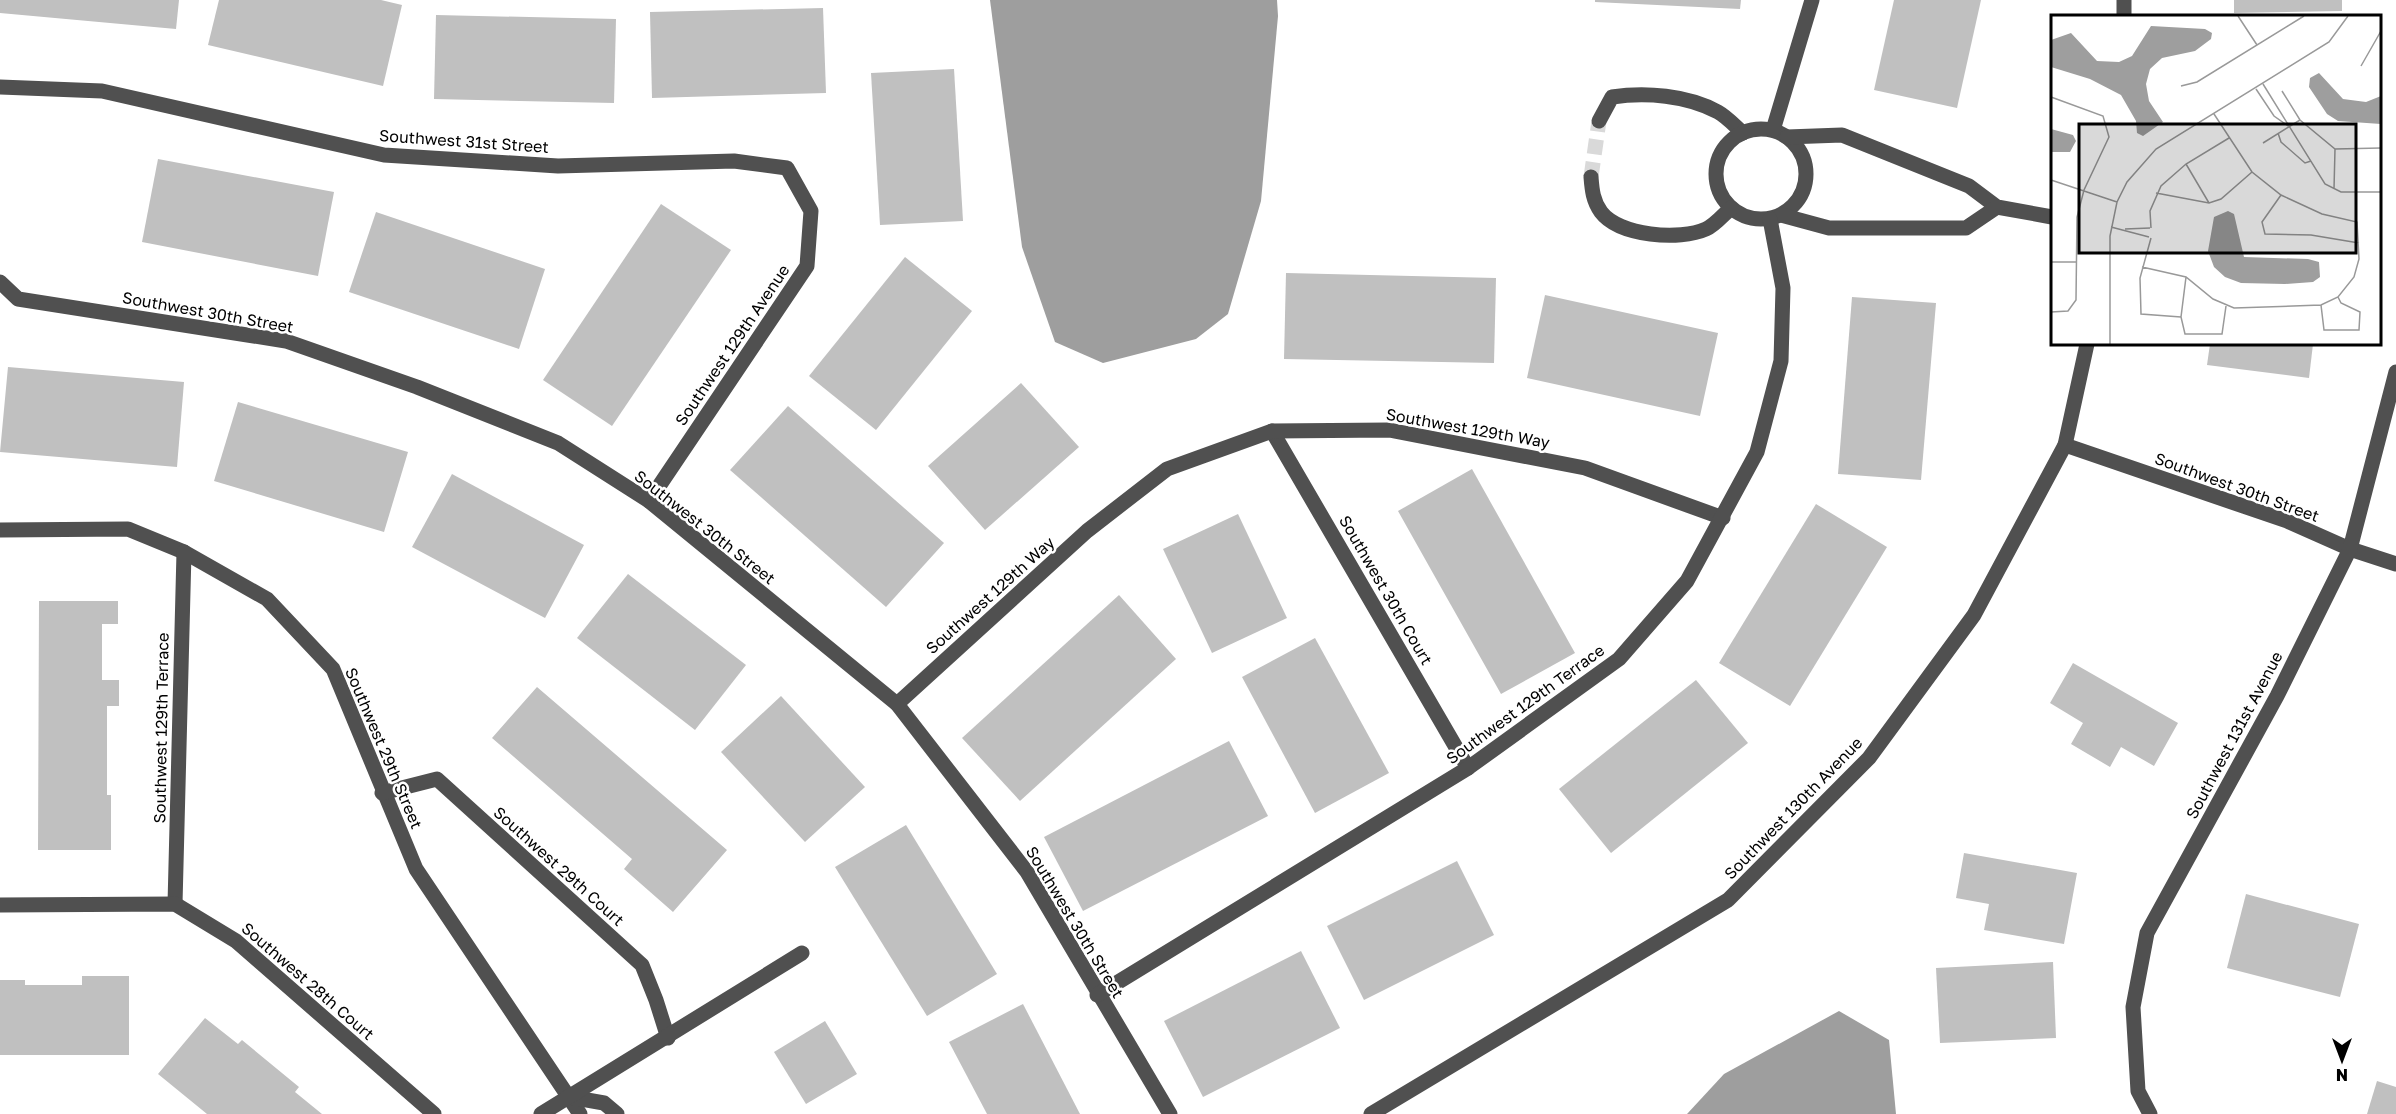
<svg xmlns="http://www.w3.org/2000/svg" width="2396" height="1114" font-family="'Golos Text',sans-serif">
	<style>
		.water { fill: #9e9e9e }
		.building { fill: #c0c0c0 }
		.lines { fill: none; stroke-linecap: round; stroke-linejoin: round }
		.minor-tunnel { stroke: #d9d9d9; stroke-width: 15; stroke-dasharray: 15 8; stroke-linecap: butt }
		.minor { stroke: #505050; stroke-width: 15 }
		.labels { text-anchor: middle; dominant-baseline: central; stroke-width: 5; stroke-linejoin: round; paint-order: stroke }
		.street-label { font-size: 16px; fill: #000; stroke: #fff }
		.inset-road { fill: none; stroke: #999; stroke-width: 1.5 }
		.view { fill: #000; fill-opacity: 0.15; stroke: #000; stroke-width: 3 }
		.inset-edge { fill: none; stroke: #000; stroke-width: 3 }
	</style>
	<rect width="100%" height="100%" fill="#fff"/>
	<!-- water -->
	<g class="water">
		<polygon points="990,0 1277,0 1278,16 1261,201 1228,314 1196,339 1103,363 1055,342 1022,247"/>
		<polygon points="1839,1011 1889,1040 1896,1114 1687,1114 1724,1074"/>
	</g>
	<!-- building -->
	<g class="building">
		<polygon points="0,0 179,0 176,29 0,13"/>
		<polygon points="219,0 381,0 402,5 383,86 208,45"/>
		<polygon points="1595,0 1741,0 1740,9 1595,2"/>
		<polygon points="1894,0 1981,0 1957,108 1874,90"/>
		<polygon points="2234,0 2342,0 2342,11 2234,13"/>
		<polygon points="823,8 826,93 652,98 650,12"/>
		<polygon points="436,15 616,19 614,103 434,99"/>
		<polygon points="954,69 963,221 880,225 871,73"/>
		<polygon points="158,159 334,192 318,276 142,242"/>
		<polygon points="661,204 731,250 612,426 543,380"/>
		<polygon points="376,212 545,269 519,349 349,292"/>
		<polygon points="905,257 972,311 876,430 809,376"/>
		<polygon points="1286,273 1496,278 1494,363 1284,359"/>
		<polygon points="1545,295 1718,333 1700,416 1527,378"/>
		<polygon points="1852,297 1936,303 1921,480 1838,474"/>
		<polygon points="2210,344 2313,344 2309,378 2207,365"/>
		<polygon points="8,367 184,382 177,467 0,452"/>
		<polygon points="1021,383 1079,447 985,530 928,466"/>
		<polygon points="238,402 408,452 384,532 214,481"/>
		<polygon points="788,406 944,543 886,607 730,470"/>
		<polygon points="1472,469 1575,653 1501,694 1398,511"/>
		<polygon points="452,474 584,545 545,618 412,547"/>
		<polygon points="1816,504 1887,547 1790,706 1719,663"/>
		<polygon points="1238,514 1287,618 1212,653 1163,549"/>
		<polygon points="628,574 746,665 695,730 577,638"/>
		<polygon points="1119,595 1176,659 1020,801 962,738"/>
		<polygon points="39,601 118,601 118,624 102,624 102,680 119,680 119,706 107,706 107,795 111,795 111,850 38,850"/>
		<polygon points="1315,638 1389,773 1315,813 1242,677"/>
		<polygon points="2073,663 2178,723 2154,766 2121,747 2110,767 2071,744 2083,723 2050,703"/>
		<polygon points="1696,680 1748,743 1611,853 1559,789"/>
		<polygon points="537,687 727,850 673,912 624,869 632,859 492,738"/>
		<polygon points="781,696 865,787 805,842 721,752"/>
		<polygon points="1229,741 1268,816 1083,911 1044,837"/>
		<polygon points="906,825 997,974 927,1016 835,867"/>
		<polygon points="1964,853 2077,873 2064,944 1984,930 1989,904 1956,898"/>
		<polygon points="1457,861 1494,935 1364,1000 1327,926"/>
		<polygon points="2246,894 2359,924 2340,997 2227,968"/>
		<polygon points="1301,951 1340,1028 1203,1097 1164,1021"/>
		<polygon points="2053,962 2056,1038 1940,1043 1936,968"/>
		<polygon points="82,976 129,976 129,1055 0,1055 0,980 25,980 25,985 82,985"/>
		<polygon points="1023,1004 1080,1114 987,1114 949,1042"/>
		<polygon points="205,1018 238,1044 242,1040 299,1087 295,1092 322,1114 207,1114 158,1074"/>
		<polygon points="825,1021 857,1074 806,1104 774,1052"/>
		<polygon points="2377,1081 2396,1087 2396,1114 2367,1114"/>
	</g>
	<g class="lines">
		<!-- minor-tunnel -->
		<polyline class="minor-tunnel" points="1591,177 1599,121"/>
		<!-- minor -->
		<g class="minor">
			<polyline points="2124,16 2124,0"/>
			<polyline points="0,87 102,91 384,155 558,166 734,161 787,168 811,211 807,266 649,501"/>
			<path d="M1599,121L1612,97C1645,92 1687,95 1718,112C1727,117 1735,126 1743,133"/>
			<circle cx="1761" cy="174" r="45"/>
			<polyline points="1773,130 1812,0"/>
			<polyline points="1787,137 1842,135 1969,186 1997,207 2052,217"/>
			<path d="M1591,177C1592,190 1593,201 1601,212C1619,236 1680,241 1706,229C1715,225 1723,215 1731,208"/>
			<polyline points="1781,215 1829,228 1966,228 1997,207"/>
			<polyline points="0,282 18,299 286,341 417,387 558,443 649,501 897,704 1027,872 1170,1114"/>
			<polyline points="1272,431 1468,768"/>
			<polyline points="2065,445 2287,521 2350,549 2396,564"/>
			<polyline points="0,530 128,529 184,552 267,599 333,669 416,869 580,1114"/>
			<polyline points="897,704 1087,531 1167,469 1272,431 1389,430 1585,468 1723,518"/>
			<polyline points="382,793 437,779 642,965 656,1000 668,1038"/>
			<polyline points="175,904 184,552"/>
			<polyline points="0,905 175,904 236,941 434,1114"/>
			<polyline points="1097,995 1468,768 1619,659 1687,581 1757,452 1781,361 1783,288 1770,219"/>
			<polyline points="570,1097 604,1103 617,1114"/>
			<polyline points="541,1114 802,953"/>
			<polyline points="1371,1114 1728,900 1869,758 1974,615 2065,445 2087,344"/>
			<polyline points="2150,1114 2138,1091 2133,1007 2147,933 2277,696 2350,549 2396,372"/>
		</g>
	</g>
	<g class="labels">
		<!-- street labels -->
		<g class="street-label">
			<text transform="translate(464 141) rotate(4)">Southwest 31st Street</text>
			<text transform="translate(208 312) rotate(10)">Southwest 30th Street</text>
			<text transform="translate(732 345) rotate(-56)">Southwest 129th Avenue</text>
			<text transform="translate(1468 428) rotate(10)">Southwest 129th Way</text>
			<text transform="translate(2237 487) rotate(20)">Southwest 30th Street</text>
			<text transform="translate(705 527) rotate(38)">Southwest 30th Street</text>
			<text transform="translate(1386 590) rotate(60)">Southwest 30th Court</text>
			<text transform="translate(990 595) rotate(-42)">Southwest 129th Way</text>
			<text transform="translate(1525 704) rotate(-36)">Southwest 129th Terrace</text>
			<text transform="translate(161 728) rotate(-89)">Southwest 129th Terrace</text>
			<text transform="translate(2234 735) rotate(-62)">Southwest 131st Avenue</text>
			<text transform="translate(384 748) rotate(67)">Southwest 29th Street</text>
			<text transform="translate(1793 808) rotate(-46)">Southwest 130th Avenue</text>
			<text transform="translate(559 866) rotate(42)">Southwest 29th Court</text>
			<text transform="translate(1075 922) rotate(59)">Southwest 30th Street</text>
			<text transform="translate(308 981) rotate(41)">Southwest 28th Court</text>
		</g>
	</g>
	<!-- overview -->
	<g transform="translate(2051 15)">
		<rect width="330" height="330" fill="#fff"/>
		<path d="M100,11L154,14L161,18L160,24L144,36L111,43L99,54L95,69L98,86L112,107L92,121L86,118L85,106L70,80L39,64L0,52V25L20,18L46,46L68,47L81,41ZM268,58L292,84L315,87L330,81V109L287,106L276,99L258,72L259,63ZM0,114L22,120L25,126L19,137H0ZM177,196L183,199L193,242L257,244L268,247L269,262L262,267L234,269L190,268L174,262L163,252L157,236L163,202Z" fill="#9e9e9e"/>
		<path class="inset-road" d="M187,1L206,30M310,51L330,16M212,69L274,169L290,177H330M130,71L146,67L253,1M205,74L223,101L237,111M231,76L249,105L284,134L330,133M0,82L52,101L58,122L33,175L26,202L25,285L17,296L0,297M227,118L230,127L254,148L260,146M212,128L249,105M135,149L158,188M0,165L66,187M283,174L284,134M105,178L158,188L170,184L201,157M230,180L211,207L214,219L260,220L308,228M60,212L98,222M100,213L99,196L110,171L135,149L178,123M74,214L99,213M100,223L89,263L90,299L130,302M0,247H25M91,252L135,262L162,284L183,293L270,290L287,282L303,262L308,244L306,207L271,199L230,180L201,157L163,99M135,262L130,302L134,319H171L175,291M270,290L273,315H308L309,297L290,288L287,282M59,329V221L66,187L76,167L105,134L278,27L297,1"/>
		<path class="view" d="M28,109H305V238H28Z"/>
		<rect width="330" height="330" class="inset-edge"/>
	</g>
	<!-- north arrow -->
	<g transform="translate(2342 1060) rotate(180)" stroke="#ffffff" stroke-width="4.5" paint-order="stroke">
	<path d="M0-4.5L10 22L0 15L-10 22Z" fill="#000000"/>
	<text y="-9" font-size="16" font-weight="bold" text-anchor="middle" fill="#000000">N</text>
	</g>
</svg>
